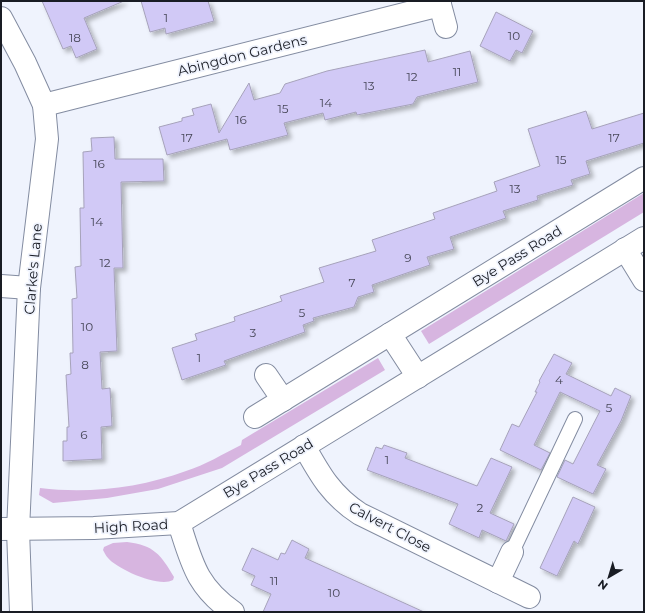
<svg xmlns="http://www.w3.org/2000/svg" width="645" height="613" font-family="Montserrat,sans-serif">
	<style>
		.green { fill: #d7b5e0 }
		.building { fill: #d1c9f6; stroke: #a6a2ba; filter: url(#shadow) }
		.lines { fill: none; stroke-linecap: round; stroke-linejoin: round }
		.lane-casing { stroke: #838ca1; stroke-width: 16 }
		.street-casing { stroke: #838ca1; stroke-width: 24 }
		.secondary-casing { stroke: #838ca1; stroke-width: 24 }
		.lane { stroke: #fff; stroke-width: 14 }
		.street { stroke: #fff; stroke-width: 22 }
		.secondary { stroke: #fff; stroke-width: 22 }
		.labels { text-anchor: middle; dominant-baseline: central; stroke-width: 3.5; stroke-linejoin: round; paint-order: stroke }
		.number-label { font-size: 12px; fill: #474758 }
		.street-label { font-size: 14px; fill: #191c24; stroke: #eff3fd }
	</style>
	<defs>
		<filter id="shadow"><feDropShadow dx="3.5" dy="3.5" stdDeviation="2" flood-color="#0004"/></filter>
	</defs>
	<rect width="100%" height="100%" fill="#eff3fd"/>
	<!-- green -->
	<g class="green">
		<polygon points="644,193 644,212 429,344 421,331"/>
		<path d="M378,358L385,370L222,468L158,489L107,498L53,503L39,495L40,488C88,494 140,488 186,471C205,465 223,454 241,445L242,440Z"/>
		<path d="M127,542C154,545 161,555 174,577L173,580C159,588 117,569 108,558C106,556 104,552 103,550L104,547L113,543Z"/>
	</g>
	<!-- building -->
	<g class="building">
		<polygon points="42,1 124,1 84,18 97,49 76,58 71,46 63,49"/>
		<polygon points="141,1 208,1 214,21 166,34 165,28 150,32"/>
		<polygon points="496,12 533,31 522,53 516,50 510,61 480,46"/>
		<polygon points="425,50 428,62 470,51 478,82 417,97 413,104 357,115 356,112 325,120 323,113 284,123 288,135 230,150 227,139 167,155 159,127 182,121 182,118 194,115 192,109 211,104 219,133 249,83 254,100 280,93 285,84 327,71"/>
		<polygon points="586,111 592,129 644,113 644,143 586,161 590,174 571,180 573,185 537,196 538,200 503,211 506,218 450,237 454,249 427,257 430,265 372,285 374,292 358,297 354,307 313,318 314,321 303,325 305,332 224,361 226,365 182,380 172,348 197,340 195,334 235,321 234,317 282,301 280,296 324,282 319,268 376,251 372,240 435,219 433,213 497,191 494,182 540,166 528,129"/>
		<polygon points="114,137 115,159 163,159 164,181 121,182 123,268 114,268 117,351 100,352 102,389 110,388 112,426 101,427 102,459 63,461 63,441 67,441 67,427 69,427 66,375 71,374 70,353 73,353 72,299 77,298 75,267 81,266 80,208 84,208 83,152 92,151 91,138"/>
		<polygon points="554,354 572,363 566,374 611,396 615,388 631,396 621,421 597,465 606,469 593,494 557,477 565,460 573,464 600,411 560,392 534,445 550,453 541,470 500,450 512,424 519,427 537,392 535,392 540,382 539,381"/>
		<polygon points="384,445 407,453 405,458 477,486 491,458 512,467 490,513 514,524 506,541 482,530 479,538 449,524 458,504 367,470 376,447 382,449"/>
		<polygon points="573,497 595,507 578,544 574,541 557,576 540,568"/>
		<polygon points="292,540 309,549 305,558 424,612 263,612 271,594 251,585 255,576 242,570 252,548 278,560 281,553 285,554"/>
	</g>
	<g class="lines">
		<defs>
			<polyline id="lane" points="512,552 575,419"/>
			<g id="street">
				<polyline points="439,1 446,27"/>
				<polyline points="1,18 25,63 44,105 47,139 29,288 18,530 21,612"/>
				<polyline points="44,105 440,5"/>
				<polyline points="625,249 644,280"/>
				<polyline points="1,286 29,288"/>
				<polyline points="390,334 418,377"/>
				<polyline points="266,375 283,400"/>
				<polyline points="255,417 644,178"/>
				<path d="M304,446C320,475 332,496 360,514L529,597"/>
				<polyline points="498,582 512,552"/>
			</g>
			<g id="secondary">
				<path d="M179,523C192,563 196,586 233,612"/>
				<polyline points="1,529 94,528 179,523 644,238"/>
			</g>
		</defs>
		<!-- lane casing -->
		<use href="#lane" class="lane-casing"/>
		<!-- street casing -->
		<use href="#street" class="street-casing"/>
		<!-- secondary casing -->
		<use href="#secondary" class="secondary-casing"/>
		<!-- lane -->
		<use href="#lane" class="lane"/>
		<!-- street -->
		<use href="#street" class="street"/>
		<!-- secondary -->
		<use href="#secondary" class="secondary"/>
	</g>
	<g class="labels">
		<!-- number labels -->
		<g class="number-label">
			<text x="166" y="17">1</text>
			<text x="514" y="35">10</text>
			<text x="75" y="37">18</text>
			<text x="457" y="71">11</text>
			<text x="412" y="76">12</text>
			<text x="369" y="85">13</text>
			<text x="326" y="102">14</text>
			<text x="283" y="108">15</text>
			<text x="241" y="119">16</text>
			<text x="187" y="137">17</text>
			<text x="614" y="137">17</text>
			<text x="561" y="159">15</text>
			<text x="99" y="163">16</text>
			<text x="515" y="188">13</text>
			<text x="97" y="221">14</text>
			<text x="408" y="257">9</text>
			<text x="105" y="262">12</text>
			<text x="352" y="282">7</text>
			<text x="302" y="312">5</text>
			<text x="87" y="326">10</text>
			<text x="253" y="332">3</text>
			<text x="199" y="357">1</text>
			<text x="85" y="364">8</text>
			<text x="559" y="379">4</text>
			<text x="609" y="407">5</text>
			<text x="84" y="434">6</text>
			<text x="387" y="459">1</text>
			<text x="480" y="507">2</text>
			<text x="274" y="580">11</text>
			<text x="334" y="592">10</text>
		</g>
		<!-- street labels -->
		<g class="street-label">
			<text transform="translate(242 55) rotate(-14)">Abingdon Gardens</text>
			<text transform="translate(517 256) rotate(-32)">Bye Pass Road</text>
			<text transform="translate(33 269) rotate(-85)">Clarke's Lane</text>
			<text transform="translate(268 468) rotate(-31)">Bye Pass Road</text>
			<text transform="translate(131 526) rotate(-3)">High Road</text>
			<text transform="translate(390 527) rotate(28)">Calvert Close</text>
		</g>
	</g>
	<!-- border -->
	<rect width="645" height="613" fill="none" stroke="#191c24" stroke-width="4"/>
	<!-- north arrow -->
	<g transform="translate(609 577) rotate(218)" stroke="#eff3fd" stroke-width="3" paint-order="stroke">
	<path d="M0-3L7 15L0 10L-7 15Z" fill="#191c24"/>
	<text y="-6" font-size="11" font-weight="bold" text-anchor="middle" fill="#191c24">N</text>
	</g>
</svg>
